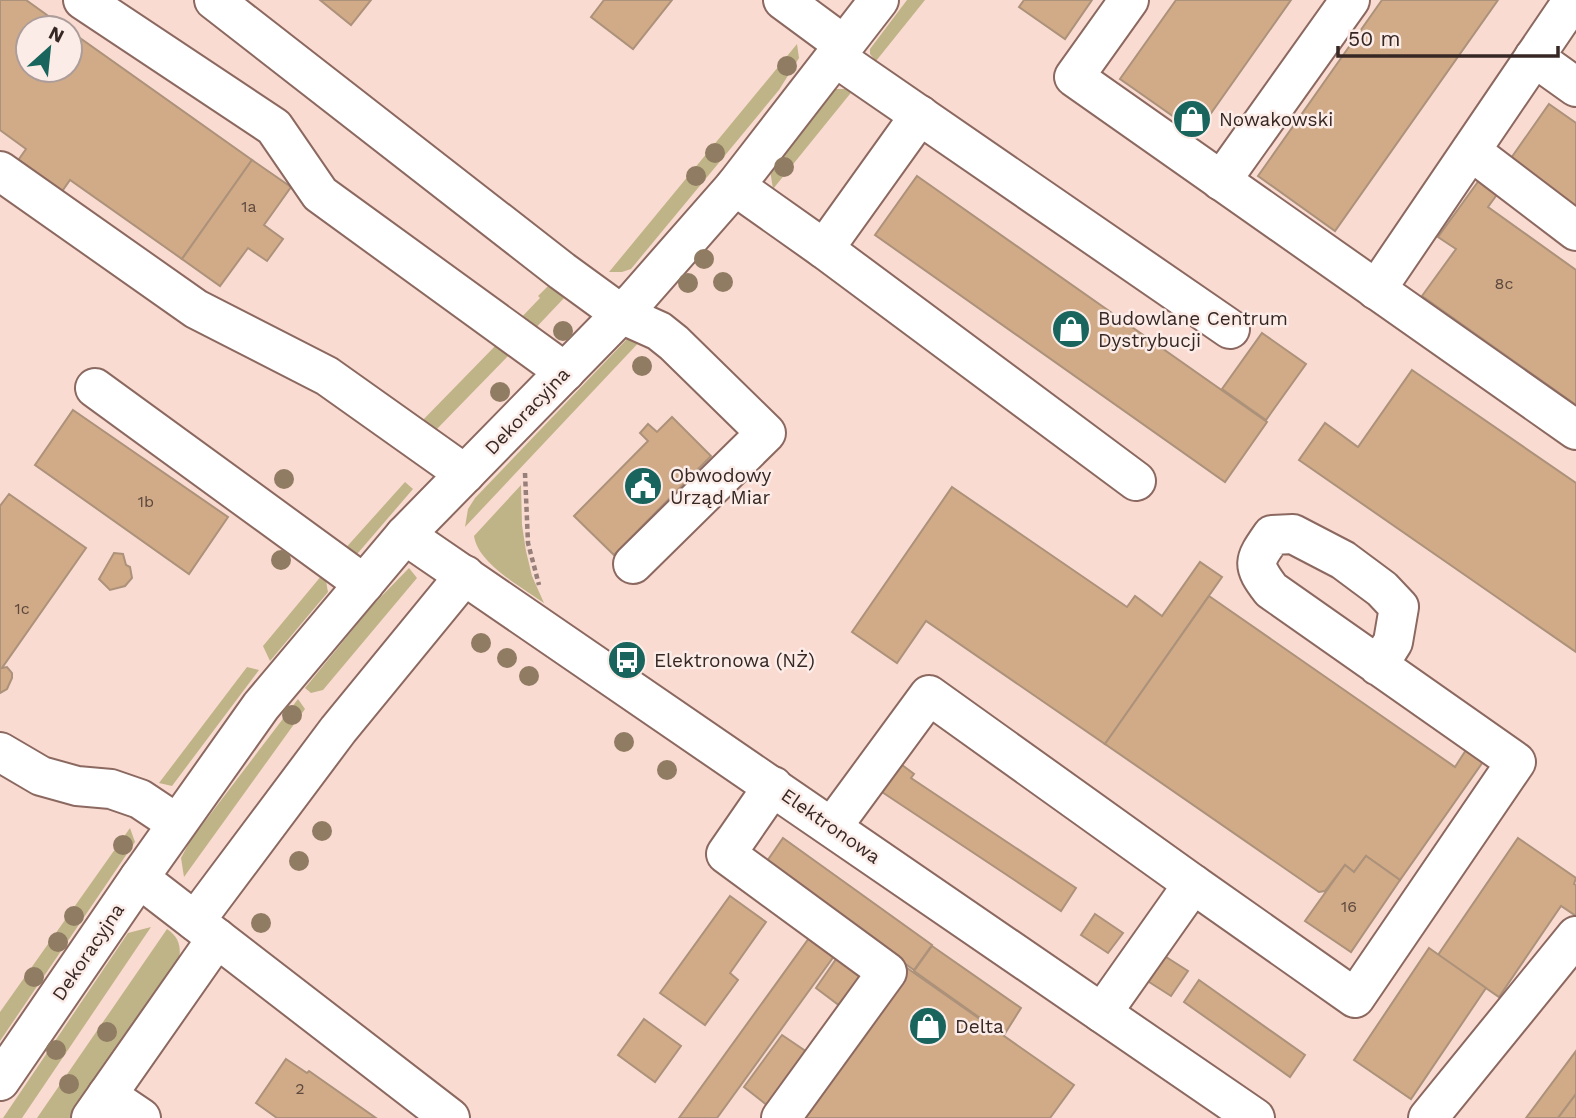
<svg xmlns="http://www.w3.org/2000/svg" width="1576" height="1118" font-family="'Work Sans',sans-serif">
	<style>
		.green { fill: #bfb487 }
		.building { fill: #d1ab88; stroke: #ac927a; stroke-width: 2 }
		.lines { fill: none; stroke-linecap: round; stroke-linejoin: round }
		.minor-casing { stroke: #8b6960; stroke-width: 42 }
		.path { stroke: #97807a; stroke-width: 4.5; stroke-dasharray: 5 3.5; stroke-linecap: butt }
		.minor { stroke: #fff; stroke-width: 38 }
		.tree { fill: #907c62 }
		.labels { text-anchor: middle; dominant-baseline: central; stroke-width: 5; stroke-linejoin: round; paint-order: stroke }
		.number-label { font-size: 16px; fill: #5d483d }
		.poi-label { font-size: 19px; fill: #362724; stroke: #fcece8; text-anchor: start }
		.street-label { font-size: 19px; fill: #362724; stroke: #fcece8 }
	</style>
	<rect width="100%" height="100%" fill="#fadbd2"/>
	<!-- green -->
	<g class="green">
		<polygon points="907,0 925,0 876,61 870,54 870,49"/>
		<polygon points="797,44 799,58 779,90 631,269 622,272 609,272"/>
		<polygon points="836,89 854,89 773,189 770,170"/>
		<polygon points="550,284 565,297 529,335 516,323 540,298 538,296"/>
		<polygon points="644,337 465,527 468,509 475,498 628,338"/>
		<polygon points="500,341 509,355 434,432 420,423"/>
		<polygon points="405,482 413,489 358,553 351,554 343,551"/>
		<path d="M521,485L522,525L526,551L532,576L544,603C522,587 478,564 474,536Z"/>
		<polygon points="409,568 417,578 323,690 311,693 305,688 372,606"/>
		<polygon points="322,575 326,581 328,592 270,661 263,646"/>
		<polygon points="247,667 259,670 172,786 159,783"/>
		<polygon points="298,699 305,709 184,877 181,858 190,841"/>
		<polygon points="130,828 135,842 0,1041 0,1012"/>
		<polygon points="151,927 22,1118 3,1118 128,933"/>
		<path d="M167,929C180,938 181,947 179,962L72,1118H37Z"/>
	</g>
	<!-- building -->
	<g class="building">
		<polygon points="0,0 26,0 65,28 28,28 28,70 70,70 70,31 252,160 182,259 70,180 56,200 12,169 26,149 0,130"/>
		<polygon points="320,0 371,0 351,25"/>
		<polygon points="604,0 672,0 633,49 591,17"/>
		<polygon points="1024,0 1092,0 1065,39 1019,7"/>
		<polygon points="1176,0 1291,0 1197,133 1120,79"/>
		<polygon points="1382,0 1498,0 1335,231 1258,176"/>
		<polygon points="1549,104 1576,123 1576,209 1509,161"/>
		<polygon points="252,160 291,187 264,225 283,239 267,261 248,248 220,286 182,259"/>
		<polygon points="917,176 1267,422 1225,482 875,235"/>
		<polygon points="1480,179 1501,189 1488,207 1576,270 1576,405 1422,296 1456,249 1438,237"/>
		<polygon points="1262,333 1306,364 1266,420 1222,389"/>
		<polygon points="1412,370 1576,483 1576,652 1299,460 1325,423 1358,447"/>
		<polygon points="73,410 228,517 189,574 35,465"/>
		<polygon points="672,417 711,456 614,555 574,516 648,441 640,433 648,424 657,432"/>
		<polygon points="952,487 1127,607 1135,596 1162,616 1200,562 1222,577 1105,744 926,621 897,663 852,632"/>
		<polygon points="9,494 86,548 2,668 7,667 12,673 12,678 7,689 0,693 0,506"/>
		<polygon points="114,553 123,554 126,565 130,567 132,578 125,586 110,590 99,579"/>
		<polygon points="1209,596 1455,767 1468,747 1485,759 1400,880 1366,856 1354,872 1345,865 1325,891 1319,892 1105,744"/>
		<polygon points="898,762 914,774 911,778 1076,888 1061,911 879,790"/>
		<polygon points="783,838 932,945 914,970 765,864"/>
		<polygon points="1518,838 1576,878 1574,884 1576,885 1576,916 1561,906 1499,997 1438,955"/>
		<polygon points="1366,856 1400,880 1351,952 1305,921 1345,865 1354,872"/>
		<polygon points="730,896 766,922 730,973 738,980 705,1025 660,993"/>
		<polygon points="1095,914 1123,933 1108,953 1081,935"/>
		<polygon points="812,934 837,952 717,1118 679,1118"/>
		<polygon points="932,946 1021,1008 1004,1035 914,971"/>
		<polygon points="1429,948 1486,988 1411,1099 1354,1060"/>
		<polygon points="839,955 864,973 840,1006 816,988"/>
		<polygon points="1163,955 1188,971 1171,996 1146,980"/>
		<polygon points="907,968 1074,1085 1050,1118 799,1118"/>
		<polygon points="1199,980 1305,1055 1290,1077 1184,1002"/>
		<polygon points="644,1019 681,1046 655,1082 618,1055"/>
		<polygon points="782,1035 807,1052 768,1106 744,1087"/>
		<polygon points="1576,1051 1576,1094 1558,1118 1526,1118"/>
		<polygon points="286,1059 307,1073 309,1071 376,1118 277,1118 256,1103"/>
		<polygon points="1576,1094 1576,1118 1558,1118"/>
	</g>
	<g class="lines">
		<defs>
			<g id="minor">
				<polyline points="83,0 274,127 320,194 565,372"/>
				<polyline points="214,0 562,271 621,314 659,331 674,343 766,433 633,564"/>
				<polyline points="783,0 844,45"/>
				<polyline points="1129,0 1074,77 1576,430"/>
				<polyline points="835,57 1230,329"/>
				<polyline points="1534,57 1576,87"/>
				<polyline points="920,115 824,249 1136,481"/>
				<polyline points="1471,151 1576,231"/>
				<polyline points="0,171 196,309 327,376 465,474"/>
				<polyline points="1221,181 1350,0"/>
				<polyline points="735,186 824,249"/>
				<polyline points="1376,290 1573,0"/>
				<polyline points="95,388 364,584"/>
				<polyline points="405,535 1255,1118"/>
				<polyline points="0,752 41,776 77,786 111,789 140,799 176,823"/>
				<polyline points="773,786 726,854 887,972 781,1118"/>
				<polyline points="832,827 929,695 1193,884 1102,1013"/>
				<polyline points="139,878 450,1118"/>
				<path d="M1193,884L1355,998L1516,762L1271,590C1251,564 1254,561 1272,535L1293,534L1343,560L1382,589L1399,607L1393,642L1378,666"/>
				<polyline points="195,921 338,730 465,575"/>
				<polyline points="0,1081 139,878 261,706 405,535 635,300 735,186 879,0"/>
				<polyline points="107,1095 141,1118"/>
				<polyline points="91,1118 217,938"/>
				<polyline points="1428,1118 1576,936"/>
			</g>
		</defs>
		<!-- minor casing -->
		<use href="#minor" class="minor-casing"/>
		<!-- path -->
		<polyline class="path" points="525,473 528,543 539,585"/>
		<!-- minor -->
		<use href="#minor" class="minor"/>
	</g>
	<!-- trees -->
	<g class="tree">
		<circle cx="787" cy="66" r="10"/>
		<circle cx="715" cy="153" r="10"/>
		<circle cx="784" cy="167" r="10"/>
		<circle cx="696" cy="176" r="10"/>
		<circle cx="704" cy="259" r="10"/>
		<circle cx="723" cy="282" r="10"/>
		<circle cx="688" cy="283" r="10"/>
		<circle cx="563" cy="331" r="10"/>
		<circle cx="642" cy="366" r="10"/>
		<circle cx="500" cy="392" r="10"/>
		<circle cx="284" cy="479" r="10"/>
		<circle cx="281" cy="560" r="10"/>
		<circle cx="481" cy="643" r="10"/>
		<circle cx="507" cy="658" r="10"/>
		<circle cx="529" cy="676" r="10"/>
		<circle cx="292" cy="715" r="10"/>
		<circle cx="624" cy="742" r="10"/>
		<circle cx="667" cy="770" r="10"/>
		<circle cx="322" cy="831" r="10"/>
		<circle cx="123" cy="845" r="10"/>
		<circle cx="299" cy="861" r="10"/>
		<circle cx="74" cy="916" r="10"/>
		<circle cx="261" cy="923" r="10"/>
		<circle cx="58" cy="942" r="10"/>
		<circle cx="34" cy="977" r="10"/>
		<circle cx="107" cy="1032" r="10"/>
		<circle cx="56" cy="1050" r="10"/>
		<circle cx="69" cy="1084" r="10"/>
	</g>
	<!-- icons -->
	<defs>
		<symbol id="shop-disc" viewBox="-11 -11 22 22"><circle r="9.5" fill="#19645c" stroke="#fcece8"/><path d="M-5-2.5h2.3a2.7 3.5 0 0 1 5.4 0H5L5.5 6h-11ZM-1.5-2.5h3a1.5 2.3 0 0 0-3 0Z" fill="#fff"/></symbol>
		<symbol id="civic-disc" viewBox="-11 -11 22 22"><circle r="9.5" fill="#19645c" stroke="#fcece8"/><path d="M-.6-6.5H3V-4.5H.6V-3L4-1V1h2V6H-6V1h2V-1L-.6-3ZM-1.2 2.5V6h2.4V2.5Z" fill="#fff"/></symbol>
		<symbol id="bus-disc" viewBox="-11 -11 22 22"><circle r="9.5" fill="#19645c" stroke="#fcece8"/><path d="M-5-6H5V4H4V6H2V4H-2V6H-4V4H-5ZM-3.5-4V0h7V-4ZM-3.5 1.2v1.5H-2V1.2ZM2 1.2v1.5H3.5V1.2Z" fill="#fff"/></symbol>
	</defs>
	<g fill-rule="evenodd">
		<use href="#shop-disc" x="1170" y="97" width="44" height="44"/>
		<use href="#shop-disc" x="1049" y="307" width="44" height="44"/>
		<use href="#civic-disc" x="621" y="464" width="44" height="44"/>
		<use href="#bus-disc" x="605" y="638" width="44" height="44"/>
		<use href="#shop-disc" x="906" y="1004" width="44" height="44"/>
	</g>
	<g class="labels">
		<!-- number labels -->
		<g class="number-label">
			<text x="249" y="206">1a</text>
			<text x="1504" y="283">8c</text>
			<text x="146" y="501">1b</text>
			<text x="22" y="608">1c</text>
			<text x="1349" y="906">16</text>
			<text x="300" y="1088">2</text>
		</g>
		<!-- poi labels -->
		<g class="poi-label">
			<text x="1219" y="119">Nowakowski</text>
			<text x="1098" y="318">Budowlane Centrum<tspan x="1098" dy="22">Dystrybucji</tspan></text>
			<text x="670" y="475">Obwodowy<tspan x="670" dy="22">Urząd Miar</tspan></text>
			<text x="654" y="660">Elektronowa (NŻ)</text>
			<text x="955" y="1026">Delta</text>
		</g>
		<!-- street labels -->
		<g class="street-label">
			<text transform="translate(527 411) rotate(-46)">Dekoracyjna</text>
			<text transform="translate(831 826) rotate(35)">Elektronowa</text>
			<text transform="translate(88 952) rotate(-56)">Dekoracyjna</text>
		</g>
	</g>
	<!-- north arrow -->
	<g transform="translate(49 49) rotate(27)"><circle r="33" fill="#fcece8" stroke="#ad9d9a" stroke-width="2"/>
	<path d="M0-5L12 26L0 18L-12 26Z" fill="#19645c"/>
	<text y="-10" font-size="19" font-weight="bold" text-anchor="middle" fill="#362724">N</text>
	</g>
	<!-- scale -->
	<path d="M1338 46v10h220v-10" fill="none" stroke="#362724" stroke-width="3.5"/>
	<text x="1348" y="46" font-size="21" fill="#362724" stroke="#fcece8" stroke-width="5" paint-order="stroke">50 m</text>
</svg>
